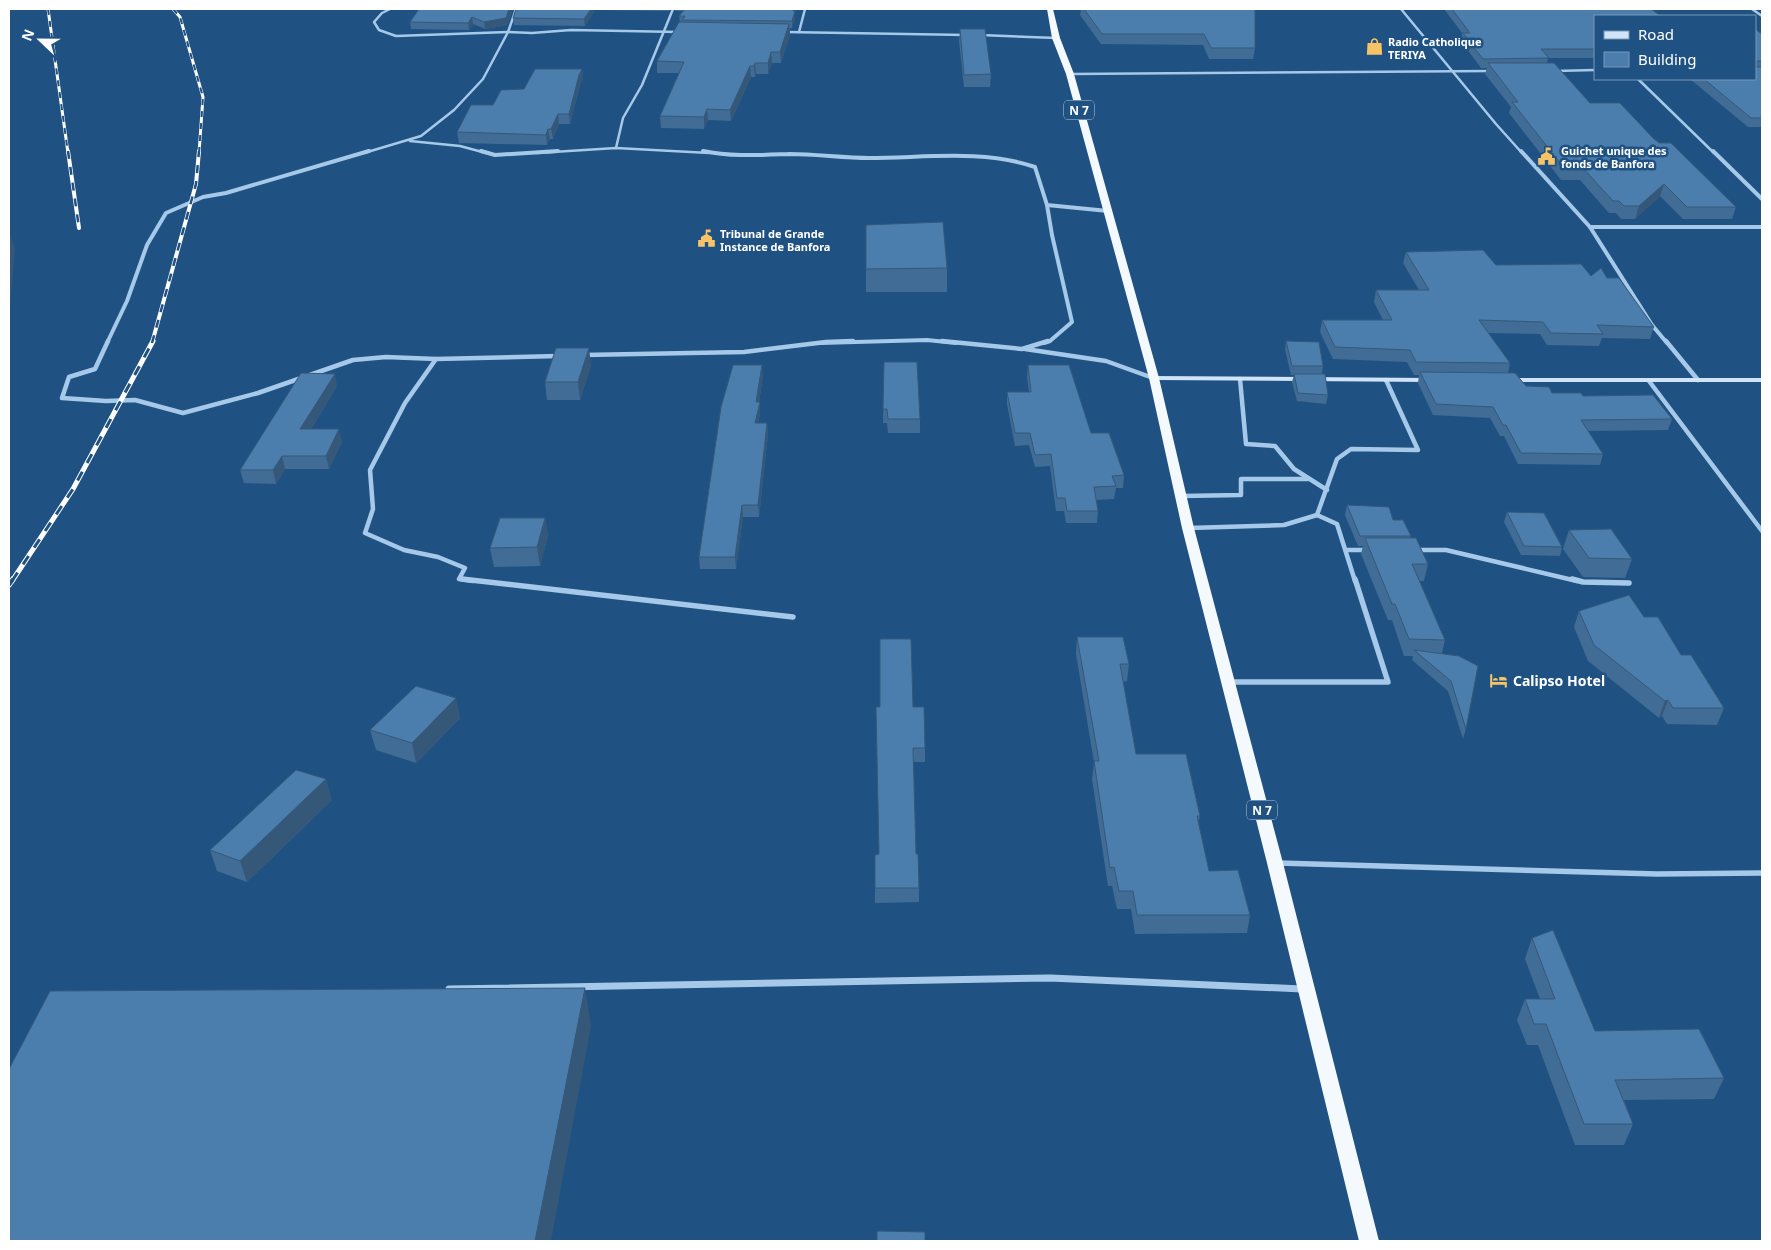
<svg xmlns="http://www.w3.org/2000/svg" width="1771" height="1250" font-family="'Noto Sans',sans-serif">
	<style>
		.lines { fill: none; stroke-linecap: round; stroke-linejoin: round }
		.minor-far4 { stroke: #a6c9e9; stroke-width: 2.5 }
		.minor-far3 { stroke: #a6c9e9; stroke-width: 4 }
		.minor-far2 { stroke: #a6c9e9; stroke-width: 4.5 }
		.minor-far1 { stroke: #a6c9e9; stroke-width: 5.5 }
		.minor { stroke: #a6c9e9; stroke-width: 7 }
		.secondary { fill: #d1e4f7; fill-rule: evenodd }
		.trunk { fill: #f4f9fe; fill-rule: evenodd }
		.rail-far3-casing { stroke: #fff; stroke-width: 3 }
		.rail-far2-casing { stroke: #fff; stroke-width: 4 }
		.rail-far1-casing { stroke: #fff; stroke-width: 5 }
		.rail-casing { stroke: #fff; stroke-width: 5.5 }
		.rail-far3 { stroke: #1f5283; stroke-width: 2; stroke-dasharray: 6; stroke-linecap: butt }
		.rail-far2 { stroke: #1f5283; stroke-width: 2.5; stroke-dasharray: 8; stroke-linecap: butt }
		.rail-far1 { stroke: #1f5283; stroke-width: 3; stroke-dasharray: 10; stroke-linecap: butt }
		.rail { stroke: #1f5283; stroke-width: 4; stroke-dasharray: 12; stroke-linecap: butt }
		.wall { fill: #416c95 }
		.shaded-wall { fill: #355879 }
		.building { fill: #4c7ead; stroke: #355879 }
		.labels { text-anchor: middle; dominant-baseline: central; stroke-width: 5; stroke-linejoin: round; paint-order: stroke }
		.far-poi-label { font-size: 11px; font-weight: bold; fill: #fff; stroke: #1f5283; text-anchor: start }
		.shield { fill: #1f5283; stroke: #bccbda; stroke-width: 1 }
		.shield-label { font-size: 12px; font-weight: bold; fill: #fff }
		.poi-label { font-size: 14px; font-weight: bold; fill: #fff; stroke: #1f5283; text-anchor: start }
	</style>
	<rect width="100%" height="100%" fill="#1f5283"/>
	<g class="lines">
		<!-- minor-far4 -->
		<g class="minor-far4">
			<polyline points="390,9 382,13 374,22 379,30 396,36 508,32 532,33 571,30 679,32"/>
			<polyline points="1401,9 1496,124 1522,153"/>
			<polyline points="1752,9 1762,16"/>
			<polyline points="785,32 966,35"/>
			<polyline points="799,32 805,9"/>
			<polyline points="980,35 1056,38"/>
			<polyline points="1555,71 1595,70"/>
			<polyline points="1070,74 1492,71"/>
			<polyline points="1638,79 1714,153"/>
			<polyline points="410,141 460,146 486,153"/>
			<polyline points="616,148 623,118 642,85 673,9"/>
			<polyline points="364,153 421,136 454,110 483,79 508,32 516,9"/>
			<polyline points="537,153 616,148 709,153"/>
		</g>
		<!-- minor-far3 -->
		<g class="minor-far3">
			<polyline points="481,151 495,155 558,151"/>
			<path d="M703,151C731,157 761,155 790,154C816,154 843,158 869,158C924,158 982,149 1035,167L1047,205L1108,211"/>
			<polyline points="1521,151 1590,227 1652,325 1667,343"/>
			<polyline points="1713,151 1762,199"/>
			<polyline points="1590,227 1762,227"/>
			<polyline points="107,343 127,301 147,245 166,213 203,197 226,193 369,151"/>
			<polyline points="820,343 927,340 956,343"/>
			<polyline points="1044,343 1050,341 1072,322 1052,235 1047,205"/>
		</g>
		<!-- minor-far2 -->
		<g class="minor-far2">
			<polyline points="108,341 95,369 69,377 62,398 106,401 135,400 183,413 258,393 353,360 386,357 436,359 558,356"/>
			<polyline points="942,341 1022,349 1048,341"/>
			<polyline points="1666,341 1698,380"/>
			<polyline points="1025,349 1106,361 1153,378"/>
			<polyline points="584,355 744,352 826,342 853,341"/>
			<polyline points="436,359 405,403 370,470 373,509 365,533 404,550 438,557 465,568 459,579 473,581"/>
			<polyline points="1240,379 1246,444 1275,446 1294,469 1327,490"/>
			<polyline points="1649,381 1762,531"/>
			<polyline points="1181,496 1241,495 1241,479 1308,479"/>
			<polyline points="1317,515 1337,524 1355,581"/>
			<polyline points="1189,528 1284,525 1317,515 1337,459 1351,449 1418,450 1386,380"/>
			<polyline points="1346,550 1368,550"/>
			<polyline points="1416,550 1446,550 1577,581"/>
		</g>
		<!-- minor-far1 -->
		<g class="minor-far1">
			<polyline points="462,579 793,617"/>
			<polyline points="1572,579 1583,582 1629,583"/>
			<polyline points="1230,682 1388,682 1355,579"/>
			<polyline points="1278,863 1657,874 1762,873"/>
		</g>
		<!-- minor -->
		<polyline class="minor" points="449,989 1050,978 1302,989"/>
		<!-- secondary -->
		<g class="secondary">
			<polygon points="1151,376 1430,378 1434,380 1430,382 1154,380 1150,378"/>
			<polygon points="1504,378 1762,378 1762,382 1507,382 1503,380"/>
		</g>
		<!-- trunk -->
		<polygon class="trunk" points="1047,9 1053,9 1060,38 1074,74 1159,378 1194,528 1283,863 1379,1241 1359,1241 1267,863 1182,528 1149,378 1066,74 1052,38"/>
		<defs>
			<g id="rail-far3">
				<polyline points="48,9 68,153"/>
				<polyline points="173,9 180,17 203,97 199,153"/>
			</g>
			<g id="rail-far2">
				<polyline points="68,151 79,228"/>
				<polyline points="152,343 196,184 199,151"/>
			</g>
			<polyline id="rail-far1" points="12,581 73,489 153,341"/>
			<polyline id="rail" points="9,585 13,579"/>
		</defs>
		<!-- rail-far3 casing -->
		<use href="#rail-far3" class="rail-far3-casing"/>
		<!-- rail-far2 casing -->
		<use href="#rail-far2" class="rail-far2-casing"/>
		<!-- rail-far1 casing -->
		<use href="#rail-far1" class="rail-far1-casing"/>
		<!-- rail casing -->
		<use href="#rail" class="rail-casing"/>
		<!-- rail-far3 -->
		<use href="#rail-far3" class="rail-far3"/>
		<!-- rail-far2 -->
		<use href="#rail-far2" class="rail-far2"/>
		<!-- rail-far1 -->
		<use href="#rail-far1" class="rail-far1"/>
		<!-- rail -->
		<use href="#rail" class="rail"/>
	</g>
	<!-- wall -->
	<g class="wall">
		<polygon points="513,9 507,25 485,29 473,24 469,30 411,29 410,22"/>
		<polygon points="516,9 671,9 669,11 595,10 585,26 514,25 513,18"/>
		<polygon points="675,9 796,9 795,12 795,18 792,28 790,28 790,35 781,63 772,63 768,74 756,74 755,77 751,77 731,121 708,120 704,129 661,128 660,116 679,73 657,73 657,61 680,22 679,16 683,11 675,11"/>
		<polygon points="1081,9 1255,9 1255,48 1253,59 1209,59 1203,45 1101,44 1080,15"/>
		<polygon points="1444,9 1651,9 1595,16 1595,58 1548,58 1547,63 1590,103 1653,138 1736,207 1732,219 1683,219 1660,196 1635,219 1621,219 1616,213 1609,213 1580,180 1561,180 1509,113 1511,107 1485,74 1487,68 1481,68 1461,41 1462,33"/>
		<polygon points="960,29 991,74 990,87 964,87 959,41"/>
		<polygon points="1755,29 1762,34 1762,127 1748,127 1690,79 1755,79"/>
		<polygon points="582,69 583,79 580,85 570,124 559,124 553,139 550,139 547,145 459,143 457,132 493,105 524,89"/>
		<polygon points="1406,252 1496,265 1607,278 1654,327 1650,339 1602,338 1599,346 1547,345 1540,334 1488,333 1510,363 1508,373 1526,386 1552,393 1583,396 1672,419 1668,430 1588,431 1603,454 1600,465 1518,464 1504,436 1500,436 1490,418 1433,415 1418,383 1419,375 1414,375 1407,362 1333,359 1320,332 1322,320 1383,320 1374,302 1376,290 1419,290 1403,263"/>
		<polygon points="947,268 947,292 866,292 866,269"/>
		<polygon points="1286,341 1323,366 1322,374 1328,395 1326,404 1297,401 1292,382 1294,375 1291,375 1285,349"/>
		<polygon points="884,362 920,419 920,433 888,433 887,423 883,423"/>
		<polygon points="591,365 580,400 547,400 545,382"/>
		<polygon points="1028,365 1091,433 1124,475 1123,488 1116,488 1114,499 1096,500 1098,511 1097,523 1066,523 1064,511 1056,511 1050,466 1035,467 1029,445 1015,446 1007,404 1007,392 1029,392 1027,377"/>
		<polygon points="763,376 759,402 760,402 760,414 758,423 767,423 768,434 759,517 743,517 736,569 700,569 699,557"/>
		<polygon points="337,386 311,429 342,442 329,469 285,469 276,484 244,483 240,470"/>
		<polygon points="1347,505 1393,520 1411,536 1410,538 1428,564 1424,581 1419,581 1445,640 1442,653 1466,729 1463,739 1448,691 1412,660 1413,656 1404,656 1392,620 1388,620 1361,554 1363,546 1358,546 1345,515"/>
		<polygon points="1507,512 1562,547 1560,556 1521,555 1504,522"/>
		<polygon points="545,518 548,536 540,566 494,567 490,548"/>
		<polygon points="1569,530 1632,559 1625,578 1583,577 1563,549"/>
		<polygon points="1579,611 1644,617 1681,655 1724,708 1717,725 1667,724 1662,716 1659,718 1588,661 1574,627"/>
		<polygon points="1077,637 1129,664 1127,681 1123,682 1136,754 1200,816 1198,823 1209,871 1250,915 1247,933 1135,934 1131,909 1117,909 1112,886 1108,886 1092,779 1094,762 1076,654"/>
		<polygon points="913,707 925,748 925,762 913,762 916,854 919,888 919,902 875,903 875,855 879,854"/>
		<polygon points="460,718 416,763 376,750 370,730"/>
		<polygon points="332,800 247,882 217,871 210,850"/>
		<polygon points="1532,938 1595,1031 1724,1078 1714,1099 1624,1100 1633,1124 1624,1145 1575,1145 1538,1045 1527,1045 1517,1020 1525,999 1540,999 1525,959"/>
	</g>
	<!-- shaded-wall -->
	<g class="shaded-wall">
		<polygon points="509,9 513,9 507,25 485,29 484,22"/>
		<polygon points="591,9 595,9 595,10 585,26 584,19"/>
		<polygon points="794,9 796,9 795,12 795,18 792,28 792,21"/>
		<polygon points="472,17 473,24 469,30 468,23"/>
		<polygon points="789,24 790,35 781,63 780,52"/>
		<polygon points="771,52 772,63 768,74 768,63"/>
		<polygon points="755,63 756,74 755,77 754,66"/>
		<polygon points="750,66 751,77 731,121 730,110"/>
		<polygon points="582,69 583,79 580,85 570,124 569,114 579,75"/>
		<polygon points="707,109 708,120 704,129 704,117"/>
		<polygon points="558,114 559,124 553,139 551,129"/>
		<polygon points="548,129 550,139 547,145 546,135"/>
		<polygon points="1664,184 1660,196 1635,219 1639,206"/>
		<polygon points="9,232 15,249 10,305 9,305"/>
		<polygon points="589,348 591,365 580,400 578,382"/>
		<polygon points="762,365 763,376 757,413 760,402 760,414 755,434 755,423 756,402"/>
		<polygon points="335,374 337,386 303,442 300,429"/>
		<polygon points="767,423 768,434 759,517 758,505"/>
		<polygon points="339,429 342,442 329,469 326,456"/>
		<polygon points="282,456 285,469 276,484 273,470"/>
		<polygon points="742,505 743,517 736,569 735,557"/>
		<polygon points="545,518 548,536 540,566 537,547"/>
		<polygon points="456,698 460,718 416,763 412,743"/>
		<polygon points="1668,700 1662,716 1659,718 1665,701"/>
		<polygon points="326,779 332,800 247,882 240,861"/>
		<polygon points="585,988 591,1026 551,1241 535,1241"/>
	</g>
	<!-- building -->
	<g class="building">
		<polygon points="419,9 509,9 506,18 484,22 472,17 468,23 410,22"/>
		<polygon points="516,9 591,9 584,19 513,18"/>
		<polygon points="685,9 794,9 793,11 795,11 792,21 682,20 685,16 679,16"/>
		<polygon points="1084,9 1255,9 1255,48 1211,48 1204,34 1102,34"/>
		<polygon points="1452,9 1651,9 1661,16 1595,16 1595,49 1541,49 1549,58 1483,59 1463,33 1470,33"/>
		<polygon points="679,22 789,24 780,52 771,52 768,63 755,63 754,66 750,66 730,110 707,109 704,117 660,116 684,62 657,61"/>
		<polygon points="960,29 985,29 991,74 964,75"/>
		<polygon points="1755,29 1762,34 1762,61 1757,61 1755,65 1757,67 1762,67 1762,118 1751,118 1704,79 1755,79"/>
		<polygon points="1488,63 1554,63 1590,103 1620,103 1653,138 1659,143 1671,143 1736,207 1687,207 1664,184 1639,206 1624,206 1619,201 1613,201 1583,168 1564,168 1512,102 1518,102"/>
		<polygon points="535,69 582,69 579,75 569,114 558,114 551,129 548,129 546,135 457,132 471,105 493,105 501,90 524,89"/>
		<polygon points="943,222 947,268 866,269 866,225"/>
		<polygon points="1483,250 1496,265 1581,264 1591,276 1601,268 1607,278 1619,278 1654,327 1597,325 1603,334 1551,333 1543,322 1479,320 1510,363 1416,362 1410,350 1335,347 1322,320 1392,320 1376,290 1429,290 1406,252"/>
		<polygon points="1286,341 1319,342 1323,366 1292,366"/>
		<polygon points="556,348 589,348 578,382 545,382"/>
		<polygon points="884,362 917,362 920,419 888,419 887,409 883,409"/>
		<polygon points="733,365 762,365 756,402 760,402 755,423 767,423 758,505 742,505 735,557 699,557 721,407"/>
		<polygon points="1028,365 1069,365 1091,433 1109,433 1124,475 1112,476 1116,486 1094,487 1098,511 1067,511 1065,498 1057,498 1051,454 1035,455 1030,433 1015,433 1007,392 1031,392"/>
		<polygon points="1420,372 1515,373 1526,386 1549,387 1552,393 1581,393 1583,396 1653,395 1672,419 1581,420 1603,454 1521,453 1506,425 1503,425 1493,407 1436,404"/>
		<polygon points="301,373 335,374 300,429 339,429 326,456 282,456 273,470 240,470"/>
		<polygon points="1294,374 1325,374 1328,395 1298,393"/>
		<polygon points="1347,505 1389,507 1393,520 1403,520 1411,536 1360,536"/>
		<polygon points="1507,512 1544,513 1562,547 1524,546"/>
		<polygon points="500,518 545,518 537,547 490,548"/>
		<polygon points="1611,529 1632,559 1589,558 1569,530"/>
		<polygon points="1365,538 1416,538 1428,564 1412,564 1445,640 1409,639 1395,604 1392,604"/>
		<polygon points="1629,595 1644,617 1658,617 1681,655 1691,655 1724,708 1673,708 1668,700 1665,701 1594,645 1579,611"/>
		<polygon points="1077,637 1123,637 1129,664 1120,664 1136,754 1186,754 1200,816 1197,816 1209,871 1238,870 1250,915 1137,915 1133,891 1119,891 1114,867 1110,868 1094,761 1099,761"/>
		<polygon points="880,639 911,639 913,707 924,707 925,748 913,748 916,854 918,854 919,888 875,888 875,855 879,854 876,707 880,707"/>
		<polygon points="1414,650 1459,656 1478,666 1466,729 1451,681"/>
		<polygon points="416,686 456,698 412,743 370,730"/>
		<polygon points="296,770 326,779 240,861 210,850"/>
		<polygon points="1553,930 1595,1031 1699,1029 1724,1078 1615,1080 1633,1124 1584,1124 1546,1024 1534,1024 1525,999 1555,999 1532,938"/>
		<polygon points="585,988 535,1241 9,1241 9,1069 50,991"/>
		<polygon points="877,1231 925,1232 925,1241 877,1241"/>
	</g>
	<!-- icons -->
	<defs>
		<symbol id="shop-bare" viewBox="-9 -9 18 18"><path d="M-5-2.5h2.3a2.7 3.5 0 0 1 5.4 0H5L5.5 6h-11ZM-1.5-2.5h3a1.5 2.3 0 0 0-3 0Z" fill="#f7c366" stroke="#1f5283" stroke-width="2.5" paint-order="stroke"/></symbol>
		<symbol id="civic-bare" viewBox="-9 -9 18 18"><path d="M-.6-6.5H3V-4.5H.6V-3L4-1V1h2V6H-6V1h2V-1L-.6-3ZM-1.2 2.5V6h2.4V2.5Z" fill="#f7c366" stroke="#1f5283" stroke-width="2.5" paint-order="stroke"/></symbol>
		<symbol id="hotel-bare" viewBox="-9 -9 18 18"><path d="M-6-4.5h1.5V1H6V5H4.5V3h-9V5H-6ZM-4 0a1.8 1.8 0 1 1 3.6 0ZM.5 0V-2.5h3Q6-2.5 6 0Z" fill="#f7c366" stroke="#1f5283" stroke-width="2.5" paint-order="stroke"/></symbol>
	</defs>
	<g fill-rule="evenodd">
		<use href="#shop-bare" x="1362" y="34" width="25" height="25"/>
		<use href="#civic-bare" x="1534" y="144" width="25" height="25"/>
		<use href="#civic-bare" x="694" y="226" width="25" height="25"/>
		<use href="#hotel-bare" x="1486" y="668" width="25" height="25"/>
	</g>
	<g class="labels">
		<!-- far-poi labels -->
		<g class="far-poi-label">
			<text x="1388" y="41">Radio Catholique<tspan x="1388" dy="13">TERIYA</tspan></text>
			<text x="1561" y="150">Guichet unique des<tspan x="1561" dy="13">fonds de Banfora</tspan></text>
			<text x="720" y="233">Tribunal de Grande<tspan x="720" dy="13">Instance de Banfora</tspan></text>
		</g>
		<!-- shield labels -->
		<g class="shield">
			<rect x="1064" y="100.5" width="30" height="19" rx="4"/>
			<rect x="1247" y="800.5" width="30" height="19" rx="4"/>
		</g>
		<g class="shield-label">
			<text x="1079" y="110">N 7</text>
			<text x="1262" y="810">N 7</text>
		</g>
		<!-- poi labels -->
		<g class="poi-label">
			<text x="1513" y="680">Calipso Hotel</text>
		</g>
	</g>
	<!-- border -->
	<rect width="1771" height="1250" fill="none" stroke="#ffffff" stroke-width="20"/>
	<!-- legend -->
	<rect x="1594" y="15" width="162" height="65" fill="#1f5283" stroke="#7997b5"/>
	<rect x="1604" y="31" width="25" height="8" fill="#d1e4f7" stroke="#7997b5"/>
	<text x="1638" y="40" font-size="15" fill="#ffffff">Road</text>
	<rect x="1604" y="52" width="25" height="15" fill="#4c7ead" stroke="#7997b5"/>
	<text x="1638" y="65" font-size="15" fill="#ffffff">Building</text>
	<!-- north arrow -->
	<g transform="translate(40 40) rotate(292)" stroke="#1f5283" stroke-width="4" paint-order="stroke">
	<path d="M0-4L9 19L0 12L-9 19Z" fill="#ffffff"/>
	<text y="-8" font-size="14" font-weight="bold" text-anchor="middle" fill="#ffffff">N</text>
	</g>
</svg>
